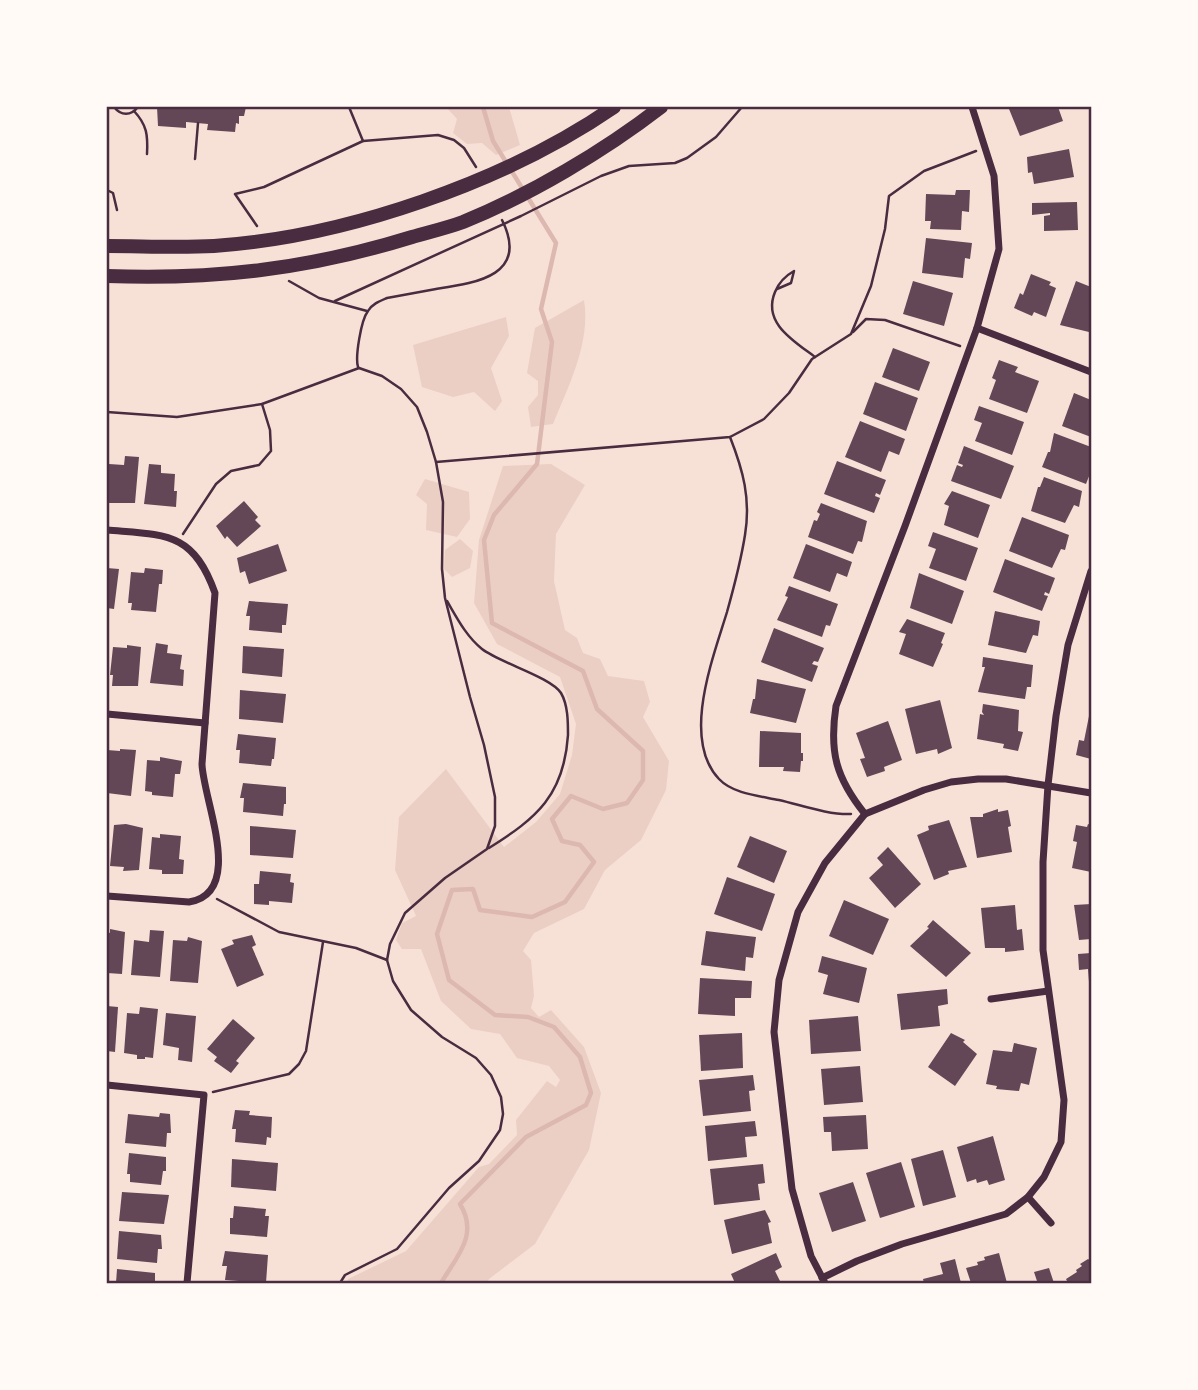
<svg xmlns="http://www.w3.org/2000/svg" width="1198" height="1390" font-family="'Space Grotesk',sans-serif">
	<style>
		.green { fill: #ebcfc5 }
		.lines { fill: none; stroke-linecap: round; stroke-linejoin: round }
		.stream { stroke: #dcb8b0; stroke-width: 4.5 }
		.building { fill: #644757 }
		.path { stroke: #4a2c40; stroke-width: 2.5 }
		.minor { stroke: #4a2c40; stroke-width: 7 }
		.primary { stroke: #4a2c40; stroke-width: 14 }
		.neatline { fill: none; stroke: #4a2c40; stroke-width: 2.5 }
	</style>
	<rect width="100%" height="100%" fill="#f7e1d7"/>
	<!-- green -->
	<g class="green">
		<polygon points="446,107 509,107 520,145 496,155 482,143 467,144 453,133 457,119"/>
		<path d="M584,300C591,342 569,385 553,424L531,427L528,407L538,395V381L527,373L535,328Z"/>
		<polygon points="506,317 509,336 491,368 502,401 495,411 474,392 453,397 422,387 413,345"/>
		<polygon points="551,464 585,485 556,534 554,581 565,630 577,638 583,653 600,659 608,676 644,681 650,702 643,717 669,761 666,790 641,840 605,870 584,909 534,933 523,951 531,960 534,996 531,1008 539,1017 551,1010 584,1047 601,1093 589,1150 535,1244 489,1279 487,1283 347,1283 348,1279 406,1251 479,1167 489,1164 517,1135 516,1120 547,1081 556,1087 560,1080 549,1066 517,1058 500,1034 471,1029 441,1001 421,949 402,949 396,940 402,923 416,916 395,870 399,817 446,769 504,847 536,822 560,794 572,755 576,724 560,677 497,644 474,603 479,540 503,466"/>
		<polygon points="425,479 469,492 470,519 457,537 426,530 427,504 416,495"/>
		<polygon points="460,539 473,551 470,568 452,577 444,569 445,550"/>
	</g>
	<g class="lines">
		<!-- stream -->
		<path class="stream" d="M441,1283C457,1256 479,1235 460,1204L526,1137L586,1105L591,1093L580,1057L554,1027L528,1017L495,1015L449,980L437,934L452,890L473,889L480,910L532,917L565,902L594,862L580,845L562,841L552,819L571,796L603,809L627,803L643,780V751L597,709L583,671L492,623L484,540L494,515L537,464L552,342L541,309L556,243L493,141L483,107"/>
	</g>
	<!-- building -->
	<g class="building">
		<polygon points="157,107 246,107 244,116 239,116 239,124 236,123 235,132 207,130 208,124 186,122 186,128 158,126"/>
		<polygon points="1014,107 1058,107 1063,121 1020,136 1009,109"/>
		<polygon points="1069,149 1074,177 1034,184 1032,172 1028,173 1027,157"/>
		<polygon points="956,190 970,190 969,212 962,211 961,230 930,229 931,221 925,221 926,194 955,195"/>
		<polygon points="1077,202 1078,230 1044,231 1044,216 1050,215 1050,213 1032,215 1032,203"/>
		<polygon points="926,238 972,243 970,259 965,258 963,278 922,273"/>
		<polygon points="1031,274 1051,282 1049,285 1056,288 1046,317 1034,312 1032,316 1014,308 1020,293 1023,295"/>
		<polygon points="913,281 953,293 944,326 903,314"/>
		<polygon points="1076,281 1091,287 1091,327 1089,332 1060,325"/>
		<polygon points="893,348 930,362 919,391 882,377"/>
		<polygon points="999,360 1018,367 1015,372 1039,381 1027,413 989,399 996,380 992,378"/>
		<polygon points="875,382 918,398 906,431 863,414"/>
		<polygon points="1074,393 1091,400 1091,437 1062,426"/>
		<polygon points="979,406 1024,422 1012,455 975,441 982,423 974,420"/>
		<polygon points="860,421 905,439 899,455 889,451 881,472 845,457"/>
		<polygon points="1054,433 1091,447 1091,471 1086,484 1042,467 1048,452 1050,452"/>
		<polygon points="964,446 1014,466 1001,499 951,481 957,465 962,467 963,465 958,463"/>
		<polygon points="125,456 139,457 135,503 108,503 109,495 107,495 107,491 109,464 124,465"/>
		<polygon points="837,461 886,480 880,495 876,493 875,496 880,498 874,513 824,494"/>
		<polygon points="149,464 161,465 161,473 175,474 174,491 177,491 176,507 144,504"/>
		<polygon points="1044,477 1082,491 1079,507 1074,505 1065,523 1031,511 1038,487 1040,487"/>
		<polygon points="952,491 990,505 978,538 944,525 949,506 944,504"/>
		<polygon points="244,501 258,517 255,520 261,526 237,547 227,536 225,539 216,526"/>
		<polygon points="821,503 867,521 862,542 858,541 853,554 808,537 814,520 817,521 820,514 817,512"/>
		<polygon points="1022,517 1069,535 1065,550 1061,549 1052,568 1009,551"/>
		<polygon points="933,532 978,548 966,581 929,568 936,549 928,546"/>
		<polygon points="278,544 287,571 249,584 245,571 240,573 237,558"/>
		<polygon points="806,544 852,562 847,577 837,573 830,592 793,578"/>
		<polygon points="1005,559 1055,578 1049,594 1045,592 1044,595 1048,596 1042,611 993,592"/>
		<polygon points="107,568 119,569 114,609 107,608"/>
		<polygon points="145,568 163,570 162,584 159,584 156,612 131,610 132,603 128,603 131,572 144,573"/>
		<polygon points="919,573 964,591 952,624 910,608"/>
		<polygon points="789,586 838,604 830,626 826,625 822,637 777,620 788,597 785,596"/>
		<polygon points="249,601 288,604 286,625 282,625 282,633 249,630 250,616 246,616"/>
		<polygon points="995,611 1040,621 1038,636 1033,635 1026,653 988,645"/>
		<polygon points="907,619 945,633 941,643 943,644 933,667 899,654 906,634 899,632"/>
		<polygon points="774,628 824,648 818,662 814,661 812,664 818,666 812,682 761,662"/>
		<polygon points="156,643 168,645 167,653 182,655 180,669 184,670 183,686 150,683"/>
		<polygon points="127,645 141,647 138,686 112,686 113,675 110,675 113,647 127,648"/>
		<polygon points="243,646 284,649 282,677 242,673"/>
		<polygon points="983,657 1033,665 1031,687 1027,687 1025,699 978,692 985,667 982,667"/>
		<polygon points="757,679 806,689 796,723 750,713 753,699 755,699"/>
		<polygon points="240,690 286,694 283,723 239,719"/>
		<polygon points="940,700 952,748 938,754 937,749 916,754 905,709"/>
		<polygon points="983,704 1019,710 1018,731 1023,732 1018,751 1003,748 1004,744 977,739 980,714 984,715 982,712"/>
		<polygon points="1089,716 1091,717 1091,759 1076,755 1079,740 1084,741"/>
		<polygon points="888,721 902,760 884,767 885,771 867,777 860,759 865,758 856,733"/>
		<polygon points="760,731 801,733 801,753 803,753 803,761 801,761 800,772 783,771 784,767 759,767"/>
		<polygon points="238,734 276,738 274,759 272,759 271,766 239,763 240,750 236,750"/>
		<polygon points="120,749 136,750 131,796 107,793 107,750 120,751"/>
		<polygon points="160,757 182,761 180,774 175,774 173,797 152,795 152,792 145,791 147,760 160,761"/>
		<polygon points="243,783 286,787 286,804 284,804 283,816 243,812 244,798 240,798"/>
		<polygon points="998,809 998,812 1008,810 1011,826 1008,827 1012,852 977,858 970,817 983,817 983,814"/>
		<polygon points="949,820 967,867 948,871 949,874 934,880 917,835 929,830 928,826"/>
		<polygon points="126,824 143,828 139,870 123,871 124,867 110,866 114,825"/>
		<polygon points="1088,824 1091,825 1091,872 1072,868 1077,842 1073,841 1076,825 1087,827"/>
		<polygon points="250,826 296,830 293,858 250,855"/>
		<polygon points="160,834 181,836 179,859 184,860 183,874 162,874 162,870 149,869 152,837 160,838"/>
		<polygon points="750,836 787,851 774,883 737,867"/>
		<polygon points="888,847 921,884 895,908 869,878 883,865 877,858"/>
		<polygon points="260,871 291,874 290,882 294,883 292,903 269,901 269,905 254,904 254,884 259,884"/>
		<polygon points="727,877 775,894 762,931 714,914"/>
		<polygon points="844,900 889,919 873,955 829,936"/>
		<polygon points="1091,904 1091,939 1079,940 1074,905"/>
		<polygon points="1015,905 1017,930 1022,929 1024,950 1005,952 1005,948 985,948 981,908"/>
		<polygon points="933,920 971,953 946,977 910,946 929,928 927,927"/>
		<polygon points="110,929 125,932 122,974 107,973 107,932 110,933"/>
		<polygon points="150,930 164,931 160,977 131,975 134,940 149,942"/>
		<polygon points="706,931 756,937 753,958 746,957 745,971 701,965"/>
		<polygon points="252,935 256,945 252,947 264,975 237,987 221,949 234,944 232,940"/>
		<polygon points="188,937 202,941 198,983 170,981 173,940 187,941"/>
		<polygon points="1091,953 1091,982 1089,982 1088,969 1079,970 1078,954"/>
		<polygon points="822,956 867,968 859,1003 823,994 828,975 818,972"/>
		<polygon points="700,978 752,981 751,998 735,998 735,1016 698,1014"/>
		<polygon points="947,989 948,1004 938,1006 940,1026 901,1030 897,994"/>
		<polygon points="107,1006 118,1007 115,1052 107,1051"/>
		<polygon points="140,1007 158,1009 153,1058 145,1057 145,1059 137,1059 137,1055 124,1053 127,1013 139,1014"/>
		<polygon points="166,1013 196,1016 192,1062 178,1060 179,1048 163,1045"/>
		<polygon points="858,1016 861,1051 811,1054 809,1020"/>
		<polygon points="233,1019 255,1038 236,1061 239,1063 231,1073 214,1061 217,1057 207,1049"/>
		<polygon points="742,1033 743,1068 701,1071 699,1035"/>
		<polygon points="951,1033 965,1040 963,1042 977,1054 955,1086 928,1067"/>
		<polygon points="1014,1043 1037,1048 1029,1085 1021,1083 1019,1091 996,1089 997,1086 986,1084 993,1050 1012,1052"/>
		<polygon points="860,1066 863,1102 824,1105 821,1069"/>
		<polygon points="753,1075 755,1090 749,1091 751,1111 703,1116 699,1080"/>
		<polygon points="235,1110 250,1111 249,1115 272,1117 271,1138 267,1137 266,1145 235,1142 236,1129 232,1129"/>
		<polygon points="160,1113 170,1114 171,1133 167,1133 166,1147 125,1143 128,1114 159,1117"/>
		<polygon points="866,1115 868,1149 832,1151 831,1132 824,1132 823,1117"/>
		<polygon points="755,1121 757,1136 745,1137 747,1157 708,1161 705,1126"/>
		<polygon points="993,1136 1005,1180 989,1185 987,1180 977,1183 976,1179 967,1182 957,1147"/>
		<polygon points="943,1150 956,1197 923,1206 911,1159"/>
		<polygon points="129,1153 166,1157 166,1171 163,1171 161,1185 130,1182 130,1174 127,1174"/>
		<polygon points="232,1159 278,1163 276,1191 231,1187"/>
		<polygon points="901,1162 915,1207 880,1218 866,1173"/>
		<polygon points="763,1164 765,1183 758,1184 760,1200 714,1205 710,1169"/>
		<polygon points="853,1182 866,1221 832,1232 819,1193"/>
		<polygon points="122,1192 169,1195 164,1224 119,1221"/>
		<polygon points="234,1206 266,1209 265,1216 269,1216 267,1237 230,1234 230,1218 233,1218"/>
		<polygon points="765,1210 771,1222 768,1223 772,1243 732,1254 724,1220"/>
		<polygon points="119,1231 161,1235 162,1249 158,1249 157,1263 117,1259"/>
		<polygon points="225,1251 268,1255 266,1283 225,1280 227,1266 222,1266"/>
		<polygon points="776,1253 782,1267 775,1271 781,1283 735,1283 731,1274"/>
		<polygon points="999,1253 1007,1283 971,1283 966,1268 978,1265 977,1262 985,1260 984,1257"/>
		<polygon points="955,1259 961,1283 924,1283 923,1279 943,1274 940,1263"/>
		<polygon points="1088,1259 1091,1261 1091,1283 1068,1283 1066,1279 1077,1272 1076,1270 1082,1266 1080,1264"/>
		<polygon points="1049,1268 1054,1283 1032,1283 1037,1281 1034,1272"/>
		<polygon points="117,1269 155,1273 155,1283 116,1283"/>
	</g>
	<g class="lines">
		<!-- path -->
		<g class="path">
			<path d="M114,107C121,116 131,116 138,107"/>
			<polyline points="349,107 363,141"/>
			<path d="M134,111C147,125 148,135 147,154"/>
			<polyline points="195,159 198,123"/>
			<polyline points="107,190 113,193 117,210"/>
			<polyline points="257,226 235,194 264,187 363,141 438,135 454,140 464,148 476,167"/>
			<polyline points="289,281 319,298 367,311"/>
			<path d="M777,289L791,283L794,271C785,276 779,282 775,292C762,323 794,341 815,357"/>
			<polyline points="335,301 521,216 601,176 629,166 675,163 687,158 716,137 742,107"/>
			<polyline points="853,332 866,319 885,320 960,346"/>
			<path d="M358,367C355,357 361,320 368,311C372,304 380,301 387,298C403,295 419,292 436,289C475,283 530,276 502,220"/>
			<polyline points="107,412 177,417 262,404 359,368"/>
			<path d="M730,437C743,470 751,499 745,535C741,560 734,587 727,612C713,658 681,739 719,779C733,794 760,796 779,800C801,805 828,815 851,814"/>
			<polyline points="436,462 730,437 764,419 789,393 812,359 851,334 871,286 885,229 889,196 924,171 976,151"/>
			<polyline points="183,534 216,484 231,471 259,465 271,451 270,430 262,404"/>
			<path d="M447,601C457,618 466,636 482,649C500,663 551,677 561,693C568,705 568,722 568,735C564,795 537,818 489,848"/>
			<polyline points="217,899 279,932 356,948 387,960"/>
			<polyline points="213,1092 289,1074 299,1064 306,1051 323,942"/>
			<polyline points="340,1283 345,1275 397,1249 449,1188 479,1161 500,1130 503,1114 501,1097 491,1075 476,1058 442,1037 411,1010 393,981 387,960 390,944 405,913 445,878 487,849 495,826 495,797 484,745 470,697 445,598 442,569 443,502 436,462 427,432 417,407 401,389 382,376 359,368"/>
		</g>
		<!-- minor -->
		<g class="minor">
			<polyline points="977,328 1091,372"/>
			<path d="M107,530C165,535 193,531 215,593L202,764C203,800 246,893 189,902L107,896"/>
			<polyline points="107,714 205,723"/>
			<path d="M865,814C836,778 829,752 836,706L905,526L977,328L999,249L994,176L972,107"/>
			<polyline points="991,999 1048,991"/>
			<polyline points="107,1085 204,1095 187,1283"/>
			<polyline points="1028,1197 1051,1223"/>
			<polyline points="822,1278 857,1261 902,1244 1006,1214 1028,1197 1044,1177 1061,1142 1064,1100 1043,950 1043,862 1048,785 1056,716 1068,645 1091,571"/>
			<polyline points="825,1283 811,1256 792,1189 774,1032 779,980 798,912 825,863 865,814 924,790 951,782 978,779 1006,779 1091,793"/>
		</g>
		<!-- primary -->
		<g class="primary">
			<path d="M107,246C142,246 178,248 214,246C346,237 505,182 614,107"/>
			<path d="M107,276C214,280 309,269 412,237C429,232 447,228 463,222C530,195 604,151 661,107"/>
		</g>
	</g>
	<!-- border -->
	<rect width="1198" height="1390" fill="none" stroke="#fffaf5" stroke-width="217"/>
	<rect x="108" y="108" width="982" height="1174" class="neatline"/>
</svg>
